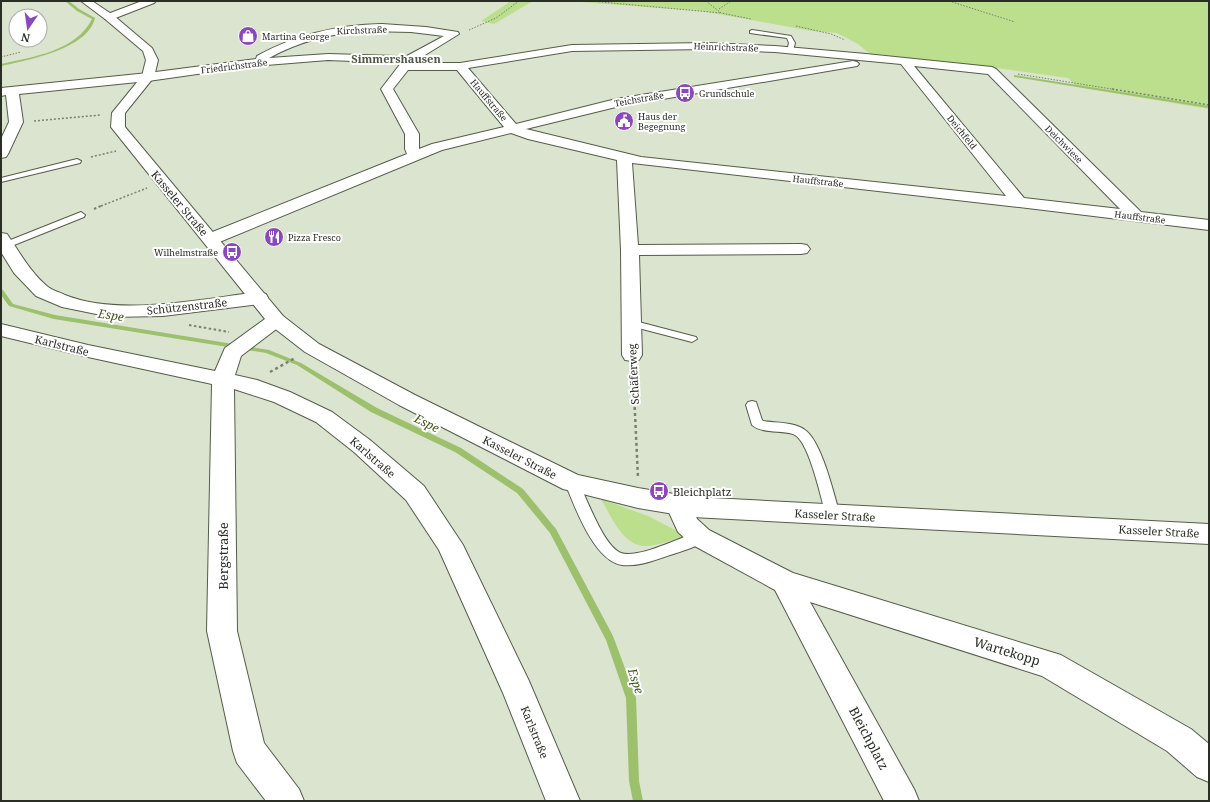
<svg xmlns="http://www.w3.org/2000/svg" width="1210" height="802" font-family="'Noto Serif',serif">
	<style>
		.green { fill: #bbdf8d }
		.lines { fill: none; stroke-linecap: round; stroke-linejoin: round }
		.stream { fill: #9cc06b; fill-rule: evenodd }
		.service-casing { stroke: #545d49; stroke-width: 2 }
		.minor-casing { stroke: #545d49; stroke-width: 2 }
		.tertiary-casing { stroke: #545d49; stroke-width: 2 }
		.path-far3 { stroke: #7a8172; stroke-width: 1; stroke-dasharray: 1.5 1.5; stroke-linecap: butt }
		.path-far2 { stroke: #7a8172; stroke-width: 1.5; stroke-dasharray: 2 2; stroke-linecap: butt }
		.path-far1 { stroke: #7a8172; stroke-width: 2; stroke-dasharray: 2.5 2.5; stroke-linecap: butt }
		.path { stroke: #7a8172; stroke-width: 2.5; stroke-dasharray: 3 3; stroke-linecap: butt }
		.service { fill: #fff; fill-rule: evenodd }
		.minor { fill: #fff; fill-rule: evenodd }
		.tertiary { fill: #fff; fill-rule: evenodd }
		.labels { text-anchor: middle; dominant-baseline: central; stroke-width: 4; stroke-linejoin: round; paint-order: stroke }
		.far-street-label { font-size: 9px; fill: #2a2e25; stroke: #fff }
		.far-poi-label { font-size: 9px; fill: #2a2e25; stroke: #fff; text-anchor: start }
		.far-quarter-label { font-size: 11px; font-weight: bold; fill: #4d5643; stroke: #fff }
		.street-label { font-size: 11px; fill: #2a2e25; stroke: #fff }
		.poi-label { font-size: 11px; fill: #2a2e25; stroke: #fff; text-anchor: start }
		.water-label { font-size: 12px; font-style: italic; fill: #40571c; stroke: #fff }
		.near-street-label { font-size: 13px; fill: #2a2e25; stroke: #fff }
	</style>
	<rect width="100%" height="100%" fill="#dae4ce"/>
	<!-- green -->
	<g class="green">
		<polygon points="511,1 533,1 494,24 481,21"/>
		<polygon points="567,1 1209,1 1209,109 1077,87 1068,78 997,68 871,55 858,44 837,33 812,31 701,11"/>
		<path d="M601,499L648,516L687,536C674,539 659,546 645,546C623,546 611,516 601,499Z"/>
	</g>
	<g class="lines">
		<!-- stream -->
		<g class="stream">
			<path d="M65,1H69L79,9L95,18C88,49 28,60 1,66V64C33,57 76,51 92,19L77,11Z"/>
			<polygon points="1014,75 1209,106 1209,108 1015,77 1014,77"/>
			<polygon points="1,289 3,290 13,304 55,315 269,350 301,363 377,408 461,448 523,489 556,529 613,636 636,698 639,781 643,801 633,801 629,781 626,698 606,640 550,533 517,493 455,452 371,412 297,365 266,353 54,319 9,306 1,295"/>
		</g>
		<defs>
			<g id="service">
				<polygon points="752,30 791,36 795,43 793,51 790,53 787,51 789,43 787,38 750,33 750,31"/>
				<polygon points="77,159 81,161 80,163 1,182 1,178"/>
				<polygon points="81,212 85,215 84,217 9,247 6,248 1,245 3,243"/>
				<polygon points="631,320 696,337 697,339 692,342 627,325 626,323 627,321"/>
				<path d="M752,401L756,402L762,420L763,421C776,423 795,422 805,430C822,442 834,495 840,515L838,519L833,520L828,519L826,515C821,499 809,439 793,434C780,430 763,434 752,425L746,405L748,402Z"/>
				<path d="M572,478L577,479C586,496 603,546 621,553C638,559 682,537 700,531L705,533L707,537C703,546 679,552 670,555C655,560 638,567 622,565C594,561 575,507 565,483L567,479Z"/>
			</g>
			<g id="minor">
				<polygon points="142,1 156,1 154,3 113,19 105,19 104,17 105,15"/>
				<path d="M382,24L426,27L458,32L459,34L412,63H460L572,45L707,43L775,46L866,54L992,67L996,69L1141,212L1209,220V230L1019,207L632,163L638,245L801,244L807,245L810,249L807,253L801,254L639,255L642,355L639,360L632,361L625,360L622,355L621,250L617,160L528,139L511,133L442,150L217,243L211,244L205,243L203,239L205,235L407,154L405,149V134L381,89L401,63L328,60L254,66L148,81L19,94L23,122L8,154L6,157L1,158V139L9,122L6,95L1,96V88L148,73L256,59L257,56C297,34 337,25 382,24ZM367,31L411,32L444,36L405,57L396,56L328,54L269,58C300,41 331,33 367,31ZM707,49L775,52L901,64L1006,196L641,157L526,129L616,107L857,66L859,64L857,62L853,61L616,99L516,124L468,68L572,51ZM914,66L988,74L1120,209L1024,198ZM408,70H457L504,127L432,144L419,149V134L393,89Z"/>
				<path d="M1,233L7,234C20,253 30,272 48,287C53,291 60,292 65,295C120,317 201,299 259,292L266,294L268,298L266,302L259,304L163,316L111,317L62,307L36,296L14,273L1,252Z"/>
				<polygon points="276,314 283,316 286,320 283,324 241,356 235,375 257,380 290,392 332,412 370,440 424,486 463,545 529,681 580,801 546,801 503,693 439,550 406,500 354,452 316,422 274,402 234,389 237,631 264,743 299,789 304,801 266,801 237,763 233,751 207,631 212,384 88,357 1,336 1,324 88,345 215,371 225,348 269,316"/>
				<polygon points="679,496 688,499 697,519 709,530 793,573 1061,655 1191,729 1209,744 1209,782 1197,777 1167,751 1042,676 810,602 914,789 919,801 884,801 775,590 691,544 678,532 666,506 670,499"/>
			</g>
			<polygon id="tertiary" points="81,1 92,1 113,15 152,48 158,60 154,77 125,113 125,127 283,316 319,344 415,395 578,475 638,488 692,497 1209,524 1209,544 692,517 638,508 563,489 399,405 305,352 269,324 111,127 112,113 142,76 146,60 143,51 105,19"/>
		</defs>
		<!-- service casing -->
		<use href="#service" class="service-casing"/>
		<!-- minor casing -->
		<use href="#minor" class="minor-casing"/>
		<!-- tertiary casing -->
		<use href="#tertiary" class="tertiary-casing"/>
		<!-- path-far3 -->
		<g class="path-far3">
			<polyline points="590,1 721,13"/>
			<polyline points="706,1 721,13 751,19"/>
			<polyline points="949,1 1015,22"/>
			<polyline points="719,9 731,1"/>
			<polyline points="796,26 831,34 845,40"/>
			<polyline points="469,30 496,18 519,1"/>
			<polyline points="1,57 21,52"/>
			<polyline points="1018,74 1118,90"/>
		</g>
		<!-- path-far2 -->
		<g class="path-far2">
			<polyline points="1112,89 1209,105"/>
			<polyline points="34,121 101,115"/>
			<polyline points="91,157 116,151"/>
			<polyline points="101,206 147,188"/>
		</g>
		<!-- path-far1 -->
		<g class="path-far1">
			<polyline points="94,209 103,205"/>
			<polyline points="189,325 229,332"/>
		</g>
		<!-- path -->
		<g class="path">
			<polyline points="633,371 638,478"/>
			<polyline points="270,372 295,358"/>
		</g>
		<!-- service -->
		<use href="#service" class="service"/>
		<!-- minor -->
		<use href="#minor" class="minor"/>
		<!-- tertiary -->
		<use href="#tertiary" class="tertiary"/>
	</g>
	<!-- icons -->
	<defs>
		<symbol id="shop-disc" viewBox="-11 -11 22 22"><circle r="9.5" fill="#8b48bd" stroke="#fff"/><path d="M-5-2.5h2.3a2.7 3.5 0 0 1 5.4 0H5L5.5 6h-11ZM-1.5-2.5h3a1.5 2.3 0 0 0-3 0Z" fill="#fff"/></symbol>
		<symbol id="bus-disc" viewBox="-11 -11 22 22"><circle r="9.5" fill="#8b48bd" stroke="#fff"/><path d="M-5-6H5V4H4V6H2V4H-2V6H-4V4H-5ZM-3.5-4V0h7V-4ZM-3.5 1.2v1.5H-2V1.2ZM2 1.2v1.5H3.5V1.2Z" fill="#fff"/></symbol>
		<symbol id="civic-disc" viewBox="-11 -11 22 22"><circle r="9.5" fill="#8b48bd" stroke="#fff"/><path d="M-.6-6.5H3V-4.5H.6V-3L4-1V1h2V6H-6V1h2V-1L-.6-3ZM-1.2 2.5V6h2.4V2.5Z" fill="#fff"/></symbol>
		<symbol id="restaurant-disc" viewBox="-11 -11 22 22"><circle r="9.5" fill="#8b48bd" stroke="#fff"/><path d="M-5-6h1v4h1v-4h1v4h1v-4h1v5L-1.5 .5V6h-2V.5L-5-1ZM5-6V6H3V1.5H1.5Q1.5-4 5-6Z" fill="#fff"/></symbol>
	</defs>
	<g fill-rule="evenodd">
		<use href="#shop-disc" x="237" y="25" width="22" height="22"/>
		<use href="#bus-disc" x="674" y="82" width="22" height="22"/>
		<use href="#civic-disc" x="613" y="110" width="22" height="22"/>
		<use href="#restaurant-disc" x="263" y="226" width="22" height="22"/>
		<use href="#bus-disc" x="221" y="241" width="22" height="22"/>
		<use href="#bus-disc" x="648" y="480" width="22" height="22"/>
	</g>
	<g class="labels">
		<!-- far-street labels -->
		<g class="far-street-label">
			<text transform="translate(362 30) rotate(-2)">Kirchstraße</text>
			<text transform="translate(726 47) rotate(2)">Heinrichstraße</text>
			<text transform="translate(234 66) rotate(-7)">Friedrichstraße</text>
			<text transform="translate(639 99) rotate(-10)">Teichstraße</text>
			<text transform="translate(489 100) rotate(50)">Hauffstraße</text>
			<text transform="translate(962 132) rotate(51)">Deichfeld</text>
			<text transform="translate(1064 144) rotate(45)">Deichwiese</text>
			<text transform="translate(818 181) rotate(6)">Hauffstraße</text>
			<text transform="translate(1140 217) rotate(7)">Hauffstraße</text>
		</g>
		<!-- far-poi labels -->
		<g class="far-poi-label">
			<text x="262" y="36">Martina George</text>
			<text x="699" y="93">Grundschule</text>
			<text x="638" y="116">Haus der<tspan x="638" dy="10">Begegnung</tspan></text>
			<text x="288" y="237">Pizza Fresco</text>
			<text x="218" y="252" text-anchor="end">Wilhelmstraße</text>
		</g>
		<!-- far-quarter labels -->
		<g class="far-quarter-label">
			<text x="396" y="58">Simmershausen</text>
		</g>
		<!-- street labels -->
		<g class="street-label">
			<text transform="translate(180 203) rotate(50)">Kasseler Straße</text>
			<text transform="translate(187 306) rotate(-6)">Schützenstraße</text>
			<text transform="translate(62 345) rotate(14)">Karlstraße</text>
			<text transform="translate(633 374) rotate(-93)">Schäferweg</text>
			<text transform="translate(373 457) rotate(41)">Karlstraße</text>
			<text transform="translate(520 457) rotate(27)">Kasseler Straße</text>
			<text transform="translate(835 515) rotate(3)">Kasseler Straße</text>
			<text transform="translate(1159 531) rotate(3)">Kasseler Straße</text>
			<text transform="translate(535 732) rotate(68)">Karlstraße</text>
		</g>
		<!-- poi labels -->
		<g class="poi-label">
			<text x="673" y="491">Bleichplatz</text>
		</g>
		<!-- water labels -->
		<g class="water-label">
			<text transform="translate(111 315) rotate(9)">Espe</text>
			<text transform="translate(427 423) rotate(26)">Espe</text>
			<text transform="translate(636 681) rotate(72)">Espe</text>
		</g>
		<!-- near-street labels -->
		<g class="near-street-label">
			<text transform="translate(223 556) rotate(-90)">Bergstraße</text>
			<text transform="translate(1007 651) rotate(17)">Wartekopp</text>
			<text transform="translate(869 738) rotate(62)">Bleichplatz</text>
		</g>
	</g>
	<!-- border -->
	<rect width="1210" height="802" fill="none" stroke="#2a2e25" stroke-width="4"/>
	<!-- north arrow -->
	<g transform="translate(28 28) rotate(193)"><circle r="19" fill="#ffffff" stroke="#aaaba8"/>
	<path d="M0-3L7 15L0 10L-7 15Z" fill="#8b48bd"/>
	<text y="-6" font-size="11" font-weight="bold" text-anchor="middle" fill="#2a2e25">N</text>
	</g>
</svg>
